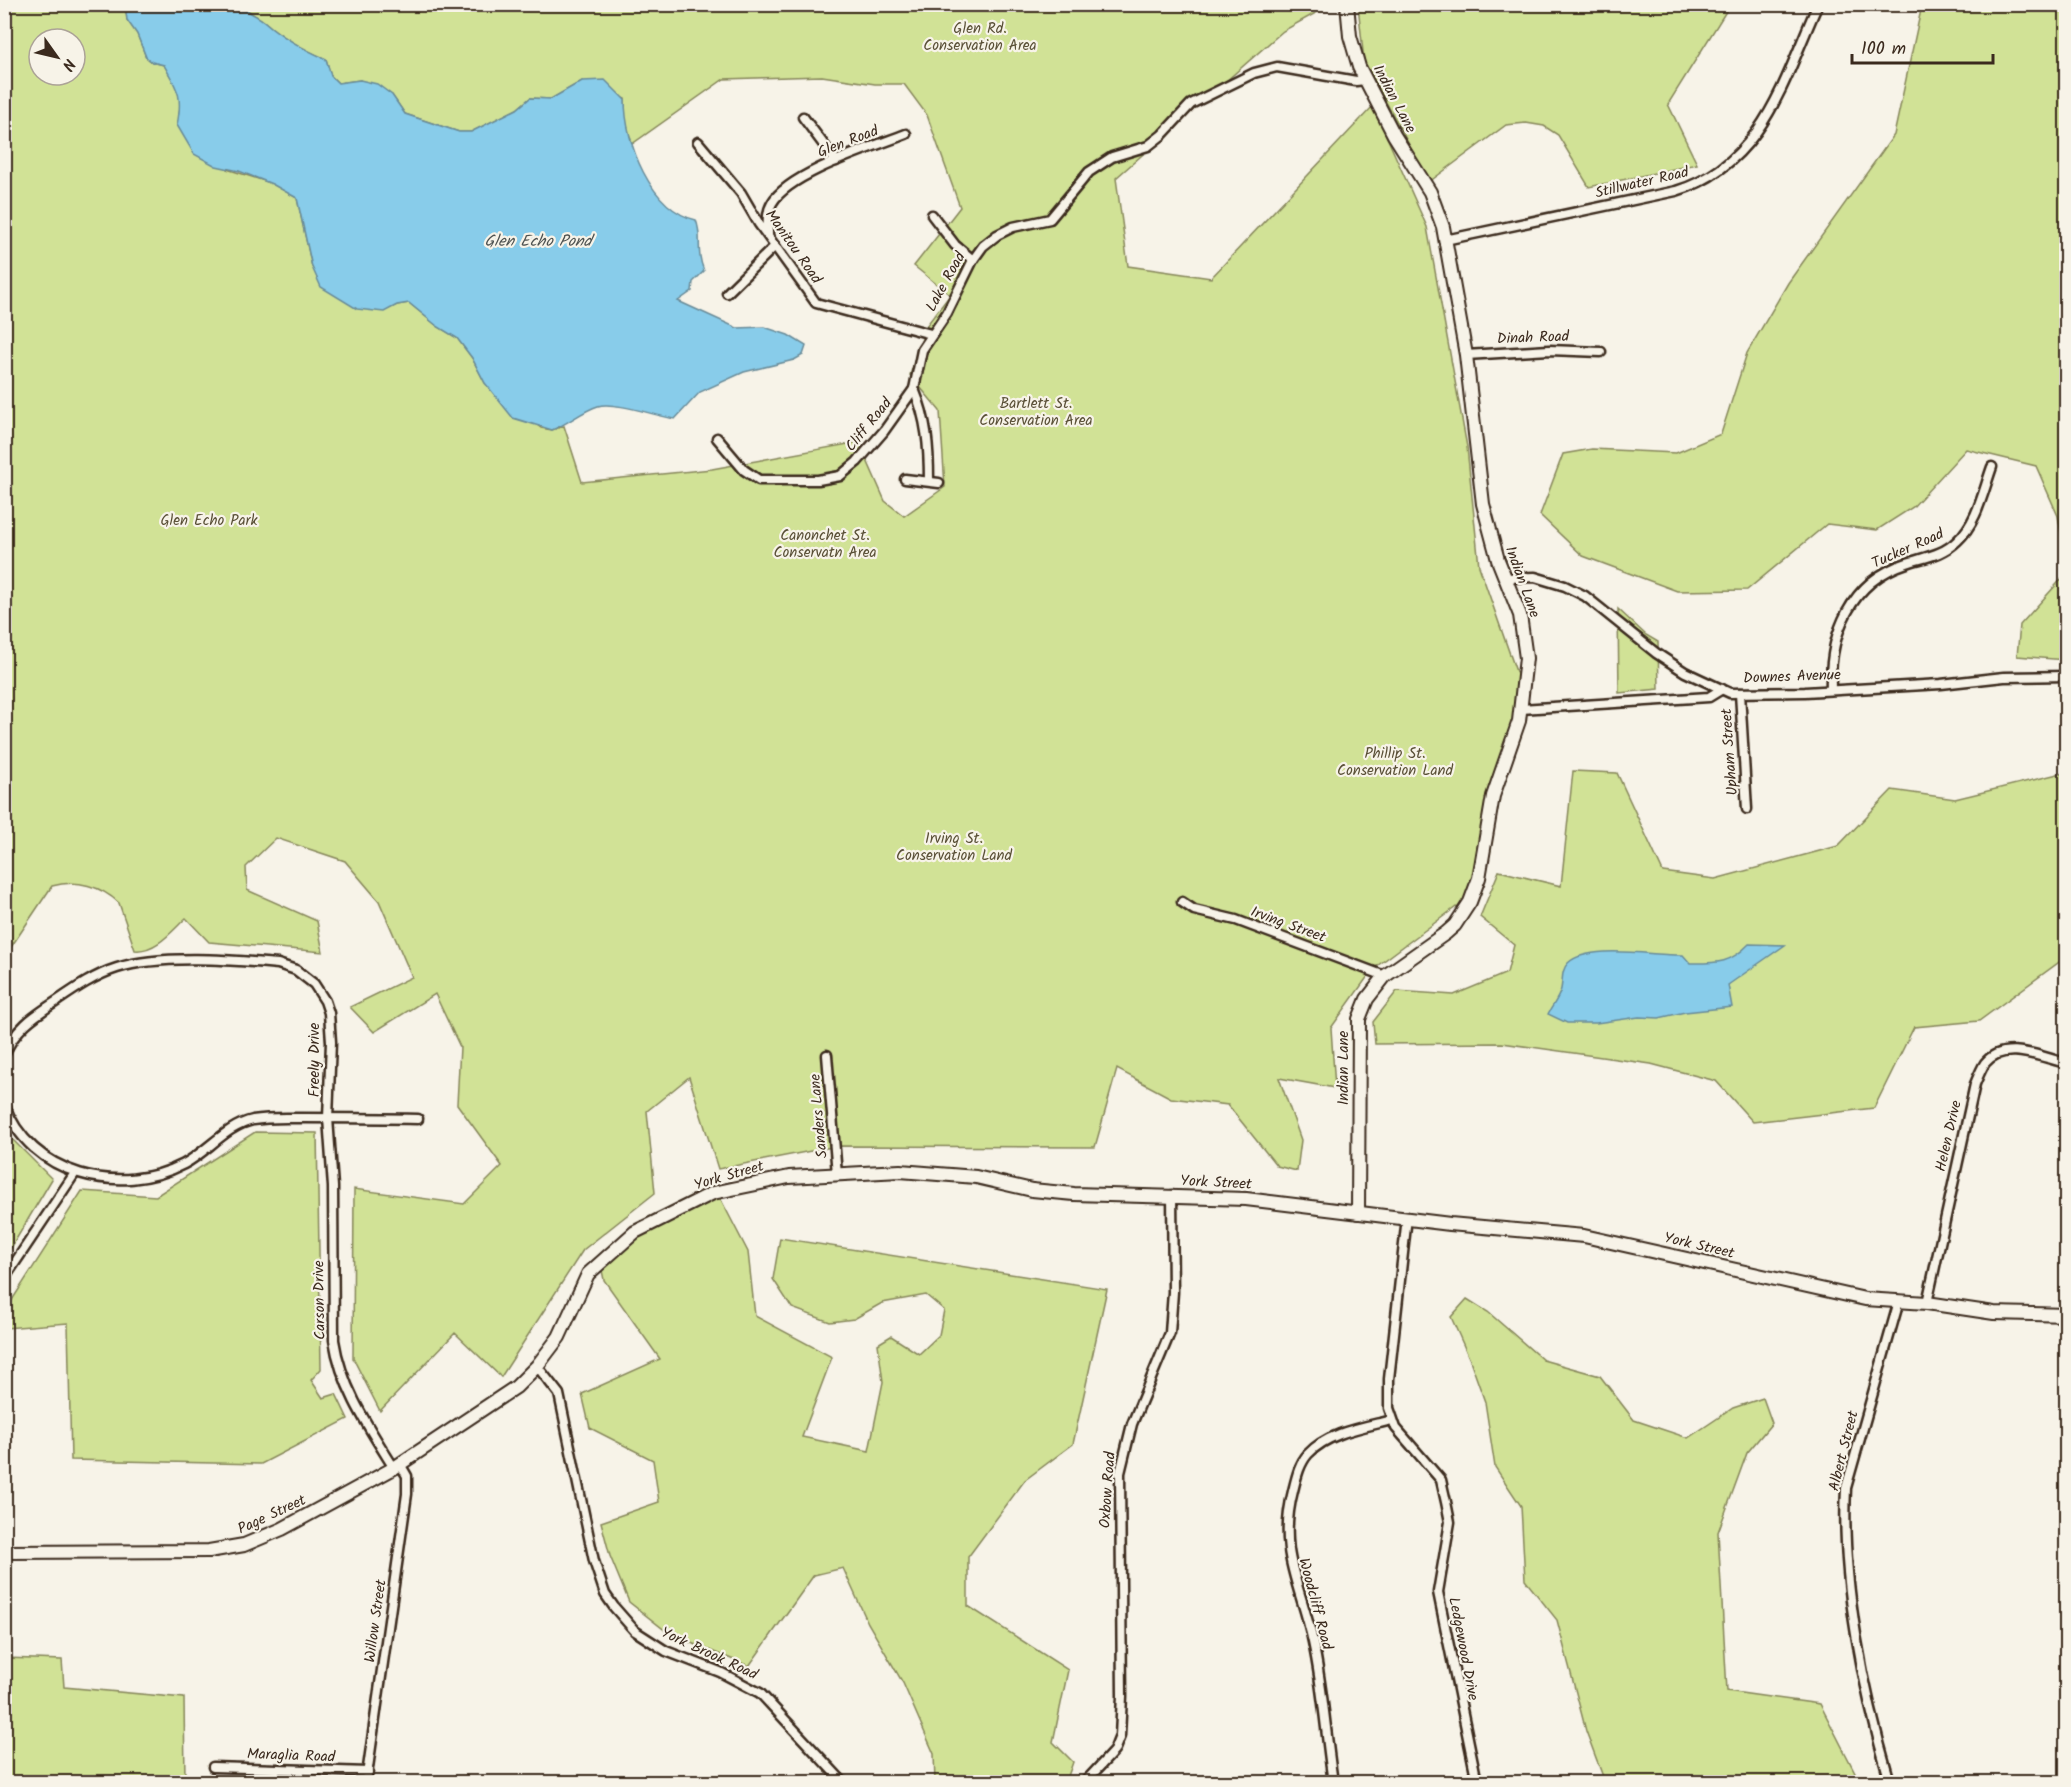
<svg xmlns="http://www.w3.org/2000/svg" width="2071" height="1787" font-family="Kalam,sans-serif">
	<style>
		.green { fill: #d1e296; stroke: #86865a; stroke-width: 1.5; fill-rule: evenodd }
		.water { fill: #88ccea; stroke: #698b98; stroke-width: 1.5 }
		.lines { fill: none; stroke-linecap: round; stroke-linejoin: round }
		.street-casing { stroke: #3b2a1e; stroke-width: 13 }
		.secondary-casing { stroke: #3b2a1e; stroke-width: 16 }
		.street { stroke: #f7f3e8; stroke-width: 8 }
		.secondary { stroke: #f7f3e8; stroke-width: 12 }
		.labels { text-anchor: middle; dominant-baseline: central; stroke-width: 4.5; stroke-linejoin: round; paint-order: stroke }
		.park-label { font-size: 15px; fill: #594f36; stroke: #f7f3e8 }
		.street-label { font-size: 15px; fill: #3b2a1e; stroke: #f7f3e8 }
		.water-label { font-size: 16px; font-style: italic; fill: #4e5251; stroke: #f7f3e8 }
	</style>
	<rect width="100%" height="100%" fill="#f7f3e8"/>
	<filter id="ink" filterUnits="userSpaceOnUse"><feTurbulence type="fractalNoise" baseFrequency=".0167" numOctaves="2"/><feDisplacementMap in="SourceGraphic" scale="12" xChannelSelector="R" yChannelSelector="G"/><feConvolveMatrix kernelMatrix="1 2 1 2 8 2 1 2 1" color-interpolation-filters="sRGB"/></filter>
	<g filter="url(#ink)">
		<!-- green -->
		<g class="green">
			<path d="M5,5H131L126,12L127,20L137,34L146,57L152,62L164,65C173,81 184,94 179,113L227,169L271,183L297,198L312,267L386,310L397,305L409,303L437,326L457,338L472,358L485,383L541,428L552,430L564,426L582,482L712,469L859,442L885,501L904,516L945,487L940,411L910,375L926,326L950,295L914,266L960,207L927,115L904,84H875L822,76L724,79L632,144L625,119V99L582,81L551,99L530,98L517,109L471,132H459L405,114L392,95L360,80L338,83L331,76L326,59C303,49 283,38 265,22C256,14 249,15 243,5H1330L1283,31L1116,178L1128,266L1211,278L1373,106L1427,227L1467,447L1479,566L1519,680L1527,682L1504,764L1487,855L1461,909L1456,907L1373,969L1331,1028L1335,1088L1279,1078L1301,1140L1297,1171L1277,1166L1228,1105L1171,1098L1117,1069L1095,1147L837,1146L718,1169L689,1077L647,1111L655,1193L583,1250L501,1377L455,1333L380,1411L353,1358L354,1189L464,1204L502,1166L457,1104L460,1047L435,994L374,1032L350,1007L412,977L379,901L345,861L276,838L246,867L247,890L317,921L323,952L209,942L186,918C172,931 156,952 135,950L119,903C101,886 77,879 52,886L5,956ZM39,39H75V75H39Z"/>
			<polygon points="1358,5 1730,5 1668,104 1697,164 1589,187 1558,135 1544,126 1526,123 1506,125 1429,182 1364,61"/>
			<polygon points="1922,5 2066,5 2066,561 2058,516 2036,466 1966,449 1913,507 1877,530 1827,524 1747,590 1677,591 1583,556 1540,515 1563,454 1592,449 1676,453 1721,434 1747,353 1788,283 1894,135"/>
			<polygon points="2066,574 2066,660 2017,656 2020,625"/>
			<polygon points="1618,609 1646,635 1658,642 1659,689 1619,693"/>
			<polygon points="1573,771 1617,773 1663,872 1715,879 1838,846 1892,790 1955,799 2066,772 2066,957 1979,1021 1914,1027 1874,1108 1753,1122 1716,1081 1651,1064 1502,1043 1375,1044 1373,1022 1397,991 1454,995 1507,973 1514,945 1480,917 1499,871 1561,886"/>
			<polygon points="5,1132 52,1179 5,1258"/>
			<polygon points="255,1132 317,1133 321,1369 311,1380 323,1398 336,1394 348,1419 261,1464 71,1460 68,1323 5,1328 5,1311 82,1191 156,1196"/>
			<polygon points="717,1192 748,1252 755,1316 832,1357 802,1437 869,1451 883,1382 878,1344 891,1336 919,1354 939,1335 944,1310 926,1295 882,1303 854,1319 830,1322 792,1308 773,1279 780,1238 1107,1289 1073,1444 1025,1480 968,1557 968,1606 1068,1670 1053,1742 1073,1762 1066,1782 935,1782 934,1754 903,1683 868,1623 843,1568 814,1575 749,1666 671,1635 629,1602 610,1556 601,1522 659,1502 653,1460 590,1428 582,1394 660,1359 604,1280 600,1261 616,1246"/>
			<polygon points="1467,1299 1488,1312 1543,1360 1600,1376 1634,1420 1688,1438 1733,1408 1763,1398 1772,1423 1747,1453 1718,1532 1727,1691 1820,1704 1860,1782 1605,1782 1586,1731 1557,1620 1525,1580 1521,1506 1495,1467 1485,1402 1470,1360 1451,1317"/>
			<polygon points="5,1658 62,1660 64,1687 184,1698 185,1782 5,1782"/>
		</g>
		<!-- water -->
		<g class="water">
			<path d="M131,5H243C249,15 256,14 265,22C283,38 303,49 326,59L331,76L338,83L360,80L377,84L392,95L405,114L459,132H471L517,109L530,98L551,99L582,81L605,80L625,100C625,143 650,209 696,220C703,238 695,249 704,271L693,282L692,291L678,301L737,328L764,327L788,335L806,346L803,355L794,360L744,372L700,392L675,419C656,416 614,401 598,406C582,411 568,424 552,430L513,418L485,383L472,358L457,338L437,326L409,303L397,305L384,312L357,309L321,287L312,267L297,198L272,184L239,171L216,166L194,154L177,125C183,96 178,90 164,65L152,62L146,57L137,34L127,20L126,12Z"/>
			<path d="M1749,944L1785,945L1728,985L1732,1007L1685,1012L1659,1018L1639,1017L1596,1023H1567L1548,1014C1552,1006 1559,998 1561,989C1563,980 1561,970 1568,963C1589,943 1655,956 1683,955L1690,963C1717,963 1730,964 1749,944Z"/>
		</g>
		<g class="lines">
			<defs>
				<g id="street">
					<polyline points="803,117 836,161"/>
					<polyline points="698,142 741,193 759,224 816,303 931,334"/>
					<polyline points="932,215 955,245 973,260"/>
					<path d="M768,235C768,224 766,213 772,203C789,173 873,147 906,134"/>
					<path d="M1445,240L1676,191C1763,165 1784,79 1818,4"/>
					<polyline points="727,293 775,246"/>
					<polyline points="1466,355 1549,350 1601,352"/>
					<path d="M914,389C927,420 929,447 929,481"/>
					<polyline points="717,438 744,470 759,480 818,480 840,476 857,462 884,431 914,389 922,350 947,313 973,260 983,246 997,235 1013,227 1050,219 1089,172 1112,157 1148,146 1162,135 1191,104 1254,73 1277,67 1356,81 1365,80"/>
					<polyline points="905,479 939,483"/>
					<polyline points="1506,578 1535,577 1565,586 1585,596 1656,653 1685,672 1730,693 1805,692 1941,684 2004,677 2066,676"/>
					<path d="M1831,690C1829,634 1850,581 1907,563C1925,557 1943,555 1957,541C1977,523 1983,492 1992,467"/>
					<polyline points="1740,693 1747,809"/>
					<polyline points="1521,709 1709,697 1722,689"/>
					<polyline points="1182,902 1194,910 1236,920 1385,976"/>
					<polyline points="827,1055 837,1174"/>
					<path d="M4,1056C14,1029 34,1016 57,1001C76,988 95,975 117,968C161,954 232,960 278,964L296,970L314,984L325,1001L329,1013L331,1042L328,1118L333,1187L334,1340C341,1387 369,1428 394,1468"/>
					<path d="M4,1103C29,1176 121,1197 184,1164C208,1151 226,1126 253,1120C269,1117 287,1118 303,1118C341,1118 380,1118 418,1119"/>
					<polyline points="1407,1217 1389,1379 1389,1408 1396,1428 1441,1480 1446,1502 1450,1522 1438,1592 1477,1782"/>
					<polyline points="4,1279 75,1173"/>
					<path d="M1927,1303L1975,1084C1978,1077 1981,1069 1985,1063C2004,1039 2043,1058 2066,1063"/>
					<polyline points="537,1366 559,1394 594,1561 605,1594 614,1607 635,1631 666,1651 720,1672 760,1693 843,1782"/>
					<polyline points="213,1767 368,1772"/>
					<polyline points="366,1782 407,1494 407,1476 400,1464"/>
					<polyline points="1085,1782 1114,1751 1120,1736 1122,1696 1120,1473 1132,1424 1170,1333 1173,1292 1172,1195"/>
					<path d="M1333,1782C1326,1736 1323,1688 1313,1642C1301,1585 1277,1553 1293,1491C1296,1479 1299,1464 1308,1454C1328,1432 1365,1427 1392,1420"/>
					<path d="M1890,1782C1864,1693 1841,1582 1846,1488L1899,1301"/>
				</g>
				<g id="secondary">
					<polyline points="1347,4 1350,36 1359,67 1394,135 1430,192 1443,227 1466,355 1483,504 1498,560 1520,615 1526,658 1519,721 1493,796 1479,878 1470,902 1455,925 1446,933 1385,976 1367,999 1359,1019 1358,1213"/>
					<polyline points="4,1552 209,1551 244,1545 282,1529 394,1468 516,1387 537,1366 559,1337 588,1274 635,1232 713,1193 789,1177 900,1171 976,1177 1032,1190 1074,1194 1246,1199 1450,1224 1584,1236 1865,1299 1927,1303 1994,1313 2066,1315"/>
				</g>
			</defs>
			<!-- street casing -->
			<use href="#street" class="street-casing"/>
			<!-- secondary casing -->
			<use href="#secondary" class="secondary-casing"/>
			<!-- street -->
			<use href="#street" class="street"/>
			<!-- secondary -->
			<use href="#secondary" class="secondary"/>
		</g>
	</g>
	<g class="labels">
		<!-- park labels -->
		<g class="park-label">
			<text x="980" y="29">Glen Rd.<tspan x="980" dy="17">Conservation Area</tspan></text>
			<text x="1036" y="404">Bartlett St.<tspan x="1036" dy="17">Conservation Area</tspan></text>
			<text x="209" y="521">Glen Echo Park</text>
			<text x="825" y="536">Canonchet St.<tspan x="825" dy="17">Conservatn Area</tspan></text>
			<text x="1395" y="754">Phillip St.<tspan x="1395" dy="17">Conservation Land</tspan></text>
			<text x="954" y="839">Irving St.<tspan x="954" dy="17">Conservation Land</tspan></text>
		</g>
		<!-- street labels -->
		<g class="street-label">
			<text transform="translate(1394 99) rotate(62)">Indian Lane</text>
			<text transform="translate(848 142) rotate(-21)">Glen Road</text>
			<text transform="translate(1642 183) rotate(-13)">Stillwater Road</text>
			<text transform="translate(793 247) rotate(55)">Manitou Road</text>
			<text transform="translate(946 282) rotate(-61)">Lake Road</text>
			<text transform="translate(1533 338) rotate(-2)">Dinah Road</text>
			<text transform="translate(869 425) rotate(-51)">Cliff Road</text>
			<text transform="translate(1908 549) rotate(-24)">Tucker Road</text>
			<text transform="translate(1522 582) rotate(70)">Indian Lane</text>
			<text transform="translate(1792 677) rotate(-2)">Downes Avenue</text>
			<text transform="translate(1730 752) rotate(-94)">Upham Street</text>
			<text transform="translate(1288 925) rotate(20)">Irving Street</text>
			<text transform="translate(315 1060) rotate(-90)">Freely Drive</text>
			<text transform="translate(1344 1068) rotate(-90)">Indian Lane</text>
			<text transform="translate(819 1116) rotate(-95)">Sanders Lane</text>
			<text transform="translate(1949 1136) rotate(-77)">Helen Drive</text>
			<text transform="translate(729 1176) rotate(-16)">York Street</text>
			<text transform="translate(1216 1183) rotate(3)">York Street</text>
			<text transform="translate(1699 1246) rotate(13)">York Street</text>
			<text transform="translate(320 1300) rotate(-91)">Carson Drive</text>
			<text transform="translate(1844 1451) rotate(-76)">Albert Street</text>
			<text transform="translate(1108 1490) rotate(-86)">Oxbow Road</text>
			<text transform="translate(272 1515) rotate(-25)">Page Street</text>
			<text transform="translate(1315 1604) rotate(75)">Woodcliff Road</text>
			<text transform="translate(376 1621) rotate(-82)">Willow Street</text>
			<text transform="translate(1463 1649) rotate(79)">Ledgewood Drive</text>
			<text transform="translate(709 1654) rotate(25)">York Brook Road</text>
			<text transform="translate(291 1756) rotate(2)">Maraglia Road</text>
		</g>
		<!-- water labels -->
		<g class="water-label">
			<text x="538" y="241">Glen Echo Pond</text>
		</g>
	</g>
	<!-- margin -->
	<rect width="2071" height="1787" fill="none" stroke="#f7f3e8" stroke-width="24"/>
	<rect x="12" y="12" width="2047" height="1763" fill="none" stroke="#3b2a1e" stroke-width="2" filter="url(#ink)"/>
	<!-- north arrow -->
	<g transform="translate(57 57) rotate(124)"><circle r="28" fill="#f7f3e8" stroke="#aca397" stroke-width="1.5"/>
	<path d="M0-4.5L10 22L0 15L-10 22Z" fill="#3b2a1e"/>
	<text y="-9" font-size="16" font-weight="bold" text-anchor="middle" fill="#3b2a1e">N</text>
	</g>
	<!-- scale -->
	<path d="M1852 54v9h141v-9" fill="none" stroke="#3b2a1e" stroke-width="3"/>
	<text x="1861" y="54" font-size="18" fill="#3b2a1e" stroke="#f7f3e8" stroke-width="4.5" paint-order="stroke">100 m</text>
</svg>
